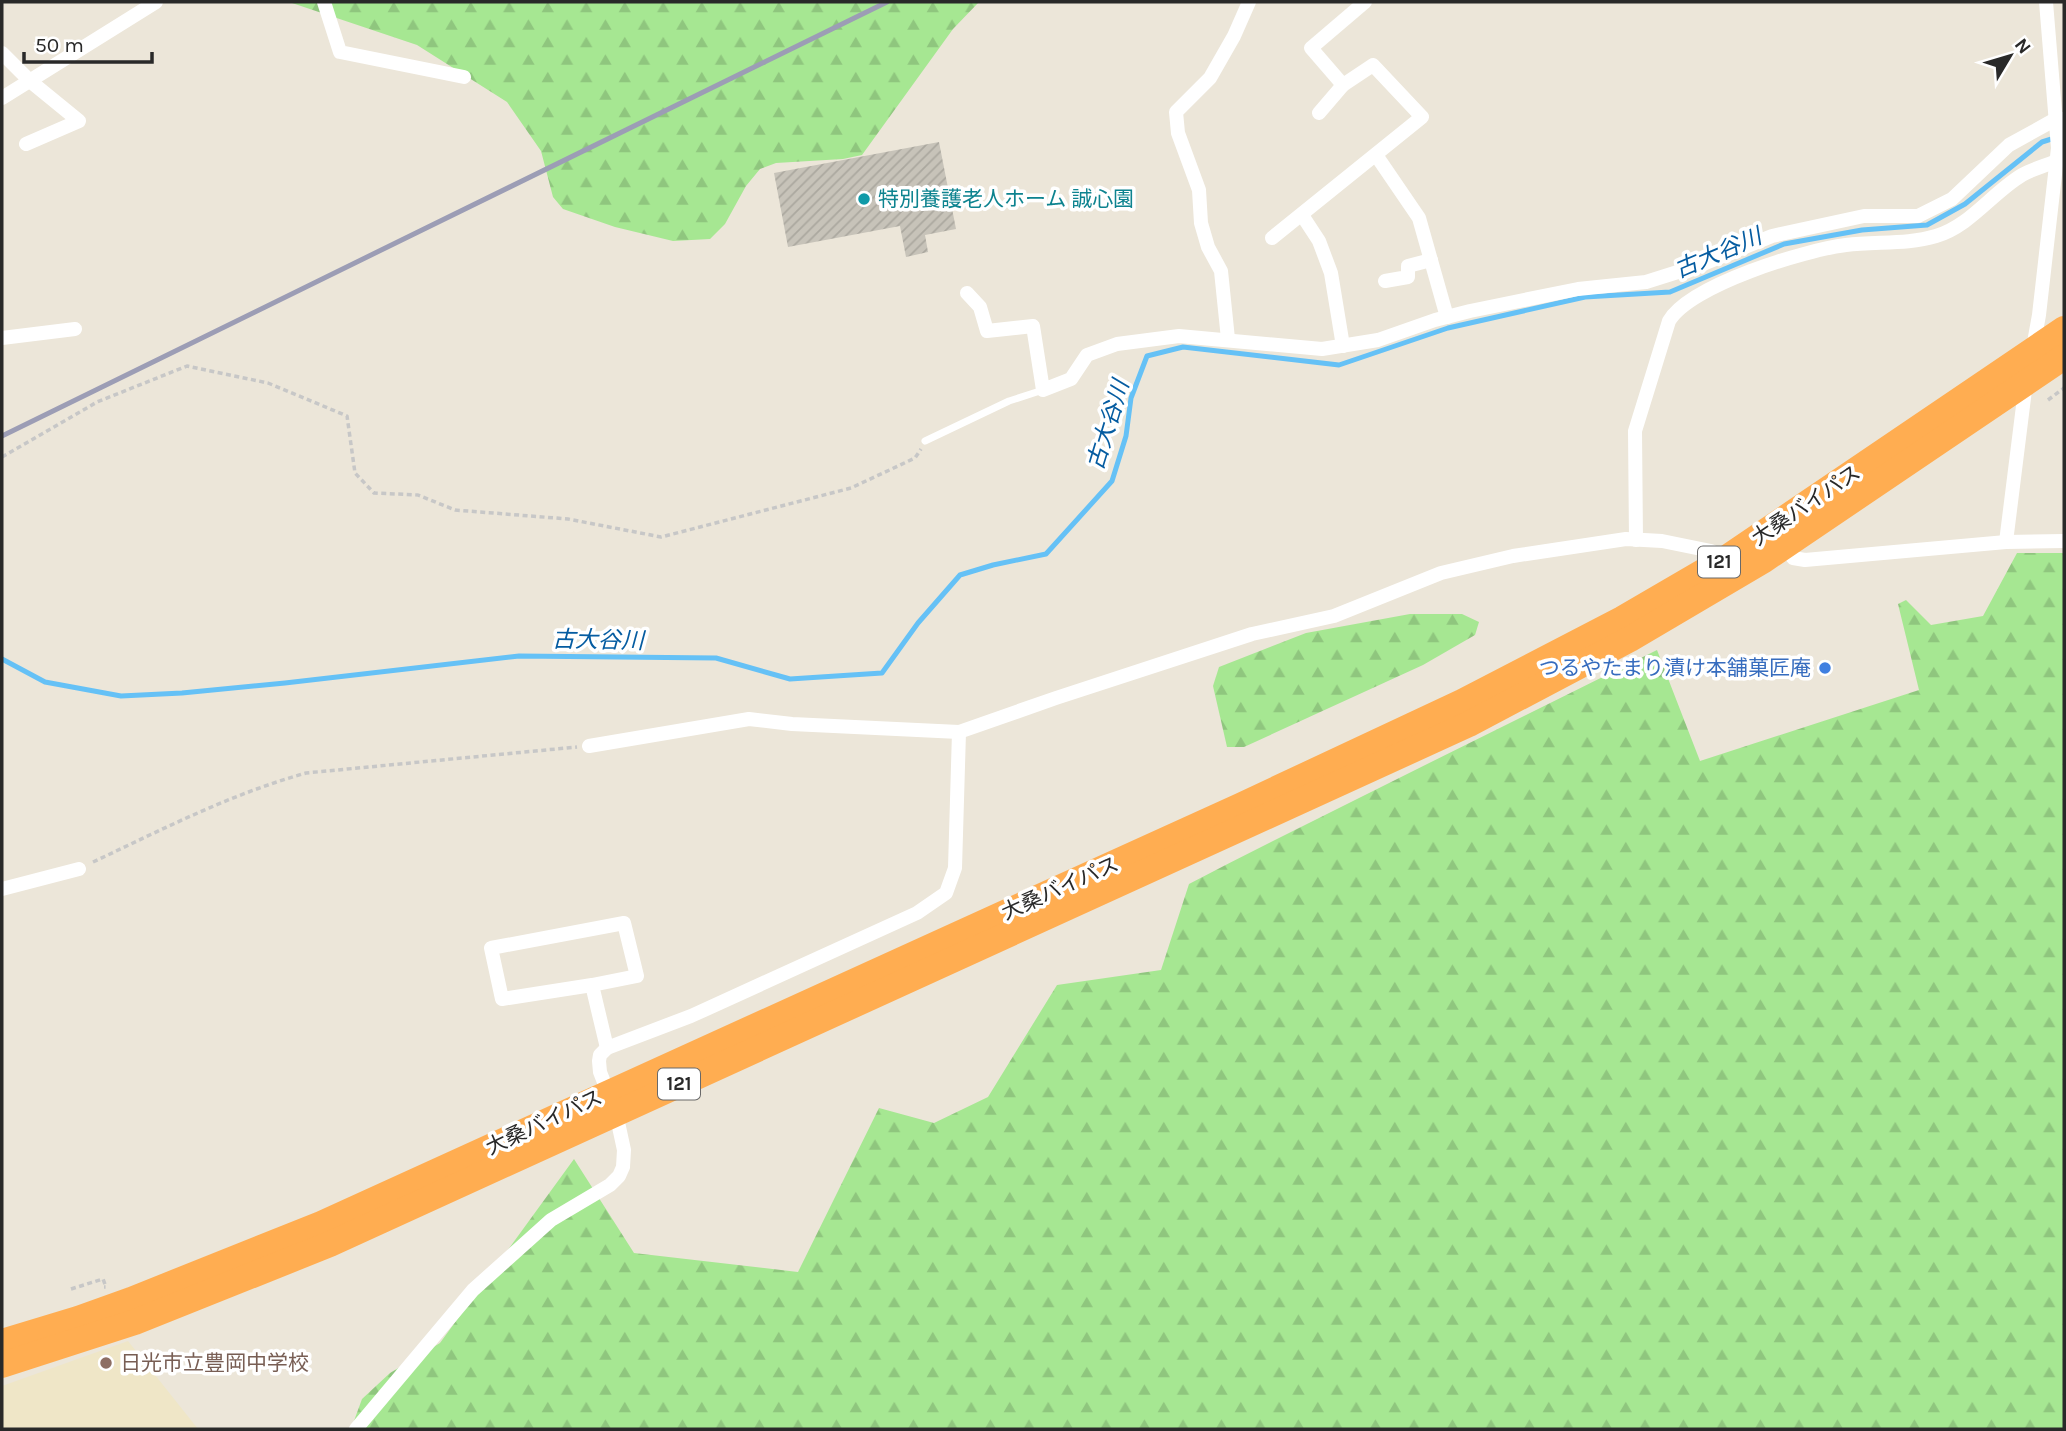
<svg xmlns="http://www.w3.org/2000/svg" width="2066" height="1431" font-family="Karla,'Noto Sans JP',sans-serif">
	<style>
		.education { fill: #efe6c7 }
		.forest { fill: url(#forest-firs) }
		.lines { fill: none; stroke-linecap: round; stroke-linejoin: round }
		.stream { stroke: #65c1f6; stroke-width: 5 }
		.building { fill: url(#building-hatch) }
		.path { stroke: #c7c7c7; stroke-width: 3.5; stroke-dasharray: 5 3.5; stroke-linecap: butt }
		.lane { stroke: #fff; stroke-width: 7 }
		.street { stroke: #fff; stroke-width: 14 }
		.highway { stroke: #ffad51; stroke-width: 26 }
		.rail { stroke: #9c9db5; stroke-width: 5 }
		.culture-dot { fill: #0f9aa8; stroke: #fff; stroke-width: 2.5 }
		.shop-dot { fill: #3f7fe0; stroke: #fff; stroke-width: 2.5 }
		.education-dot { fill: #8d6e63; stroke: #fff; stroke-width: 2.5 }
		.labels { text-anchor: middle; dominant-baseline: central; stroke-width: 7; stroke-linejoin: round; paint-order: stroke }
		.shield { fill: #fff; stroke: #696969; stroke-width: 2 }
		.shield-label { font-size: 19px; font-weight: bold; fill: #292929 }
		.culture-label { font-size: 21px; fill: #0d838f; stroke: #fff; text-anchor: start }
		.street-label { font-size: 21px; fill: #292929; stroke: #fff }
		.shop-label { font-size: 21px; fill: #366cbe; stroke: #fff; text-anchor: end }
		.education-label { font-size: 21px; fill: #785e54; stroke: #fff; text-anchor: start }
		.water-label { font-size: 23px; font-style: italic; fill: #055ca1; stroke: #fff }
	</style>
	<defs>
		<pattern id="forest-firs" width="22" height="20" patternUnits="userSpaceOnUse" patternTransform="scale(1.75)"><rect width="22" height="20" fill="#a6e792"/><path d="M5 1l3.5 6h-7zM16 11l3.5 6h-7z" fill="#8fc67e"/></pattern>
		<pattern id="building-hatch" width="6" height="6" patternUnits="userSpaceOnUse" patternTransform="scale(1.75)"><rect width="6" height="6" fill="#c7c3b9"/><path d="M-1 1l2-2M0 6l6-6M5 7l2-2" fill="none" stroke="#aba89f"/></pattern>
	</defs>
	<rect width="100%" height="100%" fill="#ece6d9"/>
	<!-- education -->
	<polygon class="education" points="128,1341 198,1429 2,1429 2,1386"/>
	<!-- forest -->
	<g class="forest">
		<polygon points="289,2 979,2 953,29 862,155 843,159 776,163 760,169 746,186 725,224 710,239 673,241 615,227 563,209 553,197 541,151 507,102 417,45"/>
		<path d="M2017,553H2064V1429H351L362,1399L390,1373L440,1343L574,1159L634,1253L798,1272L879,1108L934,1123L988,1097L1057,985L1161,970L1189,884C1344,804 1501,728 1657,650L1700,761L1919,690L1898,604L1906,600L1931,625L1983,616Z"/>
		<polygon points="1410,614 1462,614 1479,622 1475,635 1423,665 1244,747 1227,747 1213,686 1219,667 1306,633"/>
	</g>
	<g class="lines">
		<!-- stream -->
		<polyline class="stream" points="2,659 45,682 121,696 182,693 285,683 519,656 716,658 790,679 882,673 918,623 960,575 993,565 1046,554 1112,481 1126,436 1131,398 1147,356 1183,347 1339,365 1448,328 1585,297 1670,292 1784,244 1862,230 1927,225 1965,204 2042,142 2064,135"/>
	</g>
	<!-- building -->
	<polygon class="building" points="939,142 956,229 925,235 928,252 906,257 900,226 788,247 774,173"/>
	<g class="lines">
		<!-- path -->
		<g class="path">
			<polyline points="2048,400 2064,388"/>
			<polyline points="2,457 97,402 187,366 268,383 347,416 355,473 374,493 418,495 455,510 568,519 661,537 851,488 915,458 921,449"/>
			<path d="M93,862C163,829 231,794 306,773L577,747"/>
			<polyline points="71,1289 103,1279 106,1287 104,1287"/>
		</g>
		<!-- lane -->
		<polyline class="lane" points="925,441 1009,401 1043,390"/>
		<!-- street -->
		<g class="street">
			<polyline points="324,2 340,52 464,77"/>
			<polyline points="2,53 30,81 79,121 26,144"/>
			<polyline points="1343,85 1311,48 1365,2"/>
			<polyline points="2,98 156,2"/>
			<polyline points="1376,155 1419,218 1447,317"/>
			<polyline points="1302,215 1319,241 1331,273 1343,346"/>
			<polyline points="1272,238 1422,117 1373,65 1343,85 1319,113"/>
			<polyline points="1385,281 1408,277 1408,266 1431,260"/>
			<polyline points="967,293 980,307 987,331 1033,326 1043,390 1071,379 1087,355 1117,344 1179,336 1322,349 1378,340 1435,320 1470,311 1578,289 1646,282 1703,264 1772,236 1864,216 1918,216 1952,199 2009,145 2056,119 2064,119"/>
			<polyline points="2,338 75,329"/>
			<polyline points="1228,339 1221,271 1208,247 1201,223 1199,190 1178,133 1176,112 1210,78 1234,36 1249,2"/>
			<polyline points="2033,348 2039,315 2058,148 2046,2"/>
			<path d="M1636,540L1635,431L1669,321C1690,285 1805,250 1846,245C1876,241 1907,245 1936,236C1970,226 1992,193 2022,175C2032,169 2045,166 2056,161"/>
			<polyline points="2006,542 2026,382"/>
			<polyline points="1786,546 1793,558 1805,560 2006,542 2064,541"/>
			<polyline points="589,746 749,719 792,724 959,732 1056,698 1252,634 1334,616 1441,573 1513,556 1626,539 1662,541 1711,551 1726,562"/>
			<polyline points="2,889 79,869"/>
			<polyline points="592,985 502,999 491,948 624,923 637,976 592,985 607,1048"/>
			<polyline points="356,1429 473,1290 551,1220 610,1185 619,1176 623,1167 624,1150 616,1113 600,1072 599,1061 600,1055 607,1048 691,1016 917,913 946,893 955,868 959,732"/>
		</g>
		<!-- highway -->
		<g class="highway">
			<polyline points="2,1342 78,1319 131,1300 321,1224 1240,806 1462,702 1622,619 1725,559 2064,329"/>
			<polyline points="2,1365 135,1322 330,1244 1469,724 1630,639 1764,560 2064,357"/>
		</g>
		<!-- rail -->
		<polyline class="rail" points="2,436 887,2"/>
	</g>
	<!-- markers -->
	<circle class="culture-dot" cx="864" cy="199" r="7"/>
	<circle class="shop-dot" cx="1825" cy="668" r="7"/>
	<circle class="education-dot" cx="106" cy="1363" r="7"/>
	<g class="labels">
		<!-- shield labels -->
		<g class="shield">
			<rect x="1698" y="546.5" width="42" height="31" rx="5"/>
			<rect x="658" y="1068.5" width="42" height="31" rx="5"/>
		</g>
		<g class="shield-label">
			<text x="1719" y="562">121</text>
			<text x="679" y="1084">121</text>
		</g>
		<!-- culture labels -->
		<g class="culture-label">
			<text x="878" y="199">特別養護老人ホーム 誠心園</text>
		</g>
		<!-- street labels -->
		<g class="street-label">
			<text transform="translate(1806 505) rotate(-34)">大桑バイパス</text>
			<text transform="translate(1060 888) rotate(-24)">大桑バイパス</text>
			<text transform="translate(544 1122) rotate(-25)">大桑バイパス</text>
		</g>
		<!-- shop labels -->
		<g class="shop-label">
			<text x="1811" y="668">つるやたまり漬け本舗菓匠庵</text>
		</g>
		<!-- education labels -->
		<g class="education-label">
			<text x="120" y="1363">日光市立豊岡中学校</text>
		</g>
		<!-- water labels -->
		<g class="water-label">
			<text transform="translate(1718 253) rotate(-23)">古大谷川</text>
			<text transform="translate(1108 425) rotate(-73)">古大谷川</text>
			<text transform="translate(598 640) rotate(1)">古大谷川</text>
		</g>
	</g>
	<!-- border -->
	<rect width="2066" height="1431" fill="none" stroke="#292929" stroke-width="7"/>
	<!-- north arrow -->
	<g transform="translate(2010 56) rotate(52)" stroke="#ffffff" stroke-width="5" paint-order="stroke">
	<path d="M0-5L12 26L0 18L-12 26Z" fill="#292929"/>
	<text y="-10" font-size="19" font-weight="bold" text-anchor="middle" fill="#292929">N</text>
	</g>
	<!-- scale -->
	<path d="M24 52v10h128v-10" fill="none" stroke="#292929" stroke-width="3.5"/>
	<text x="35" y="52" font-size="21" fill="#292929" stroke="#ffffff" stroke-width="5" paint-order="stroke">50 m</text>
</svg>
